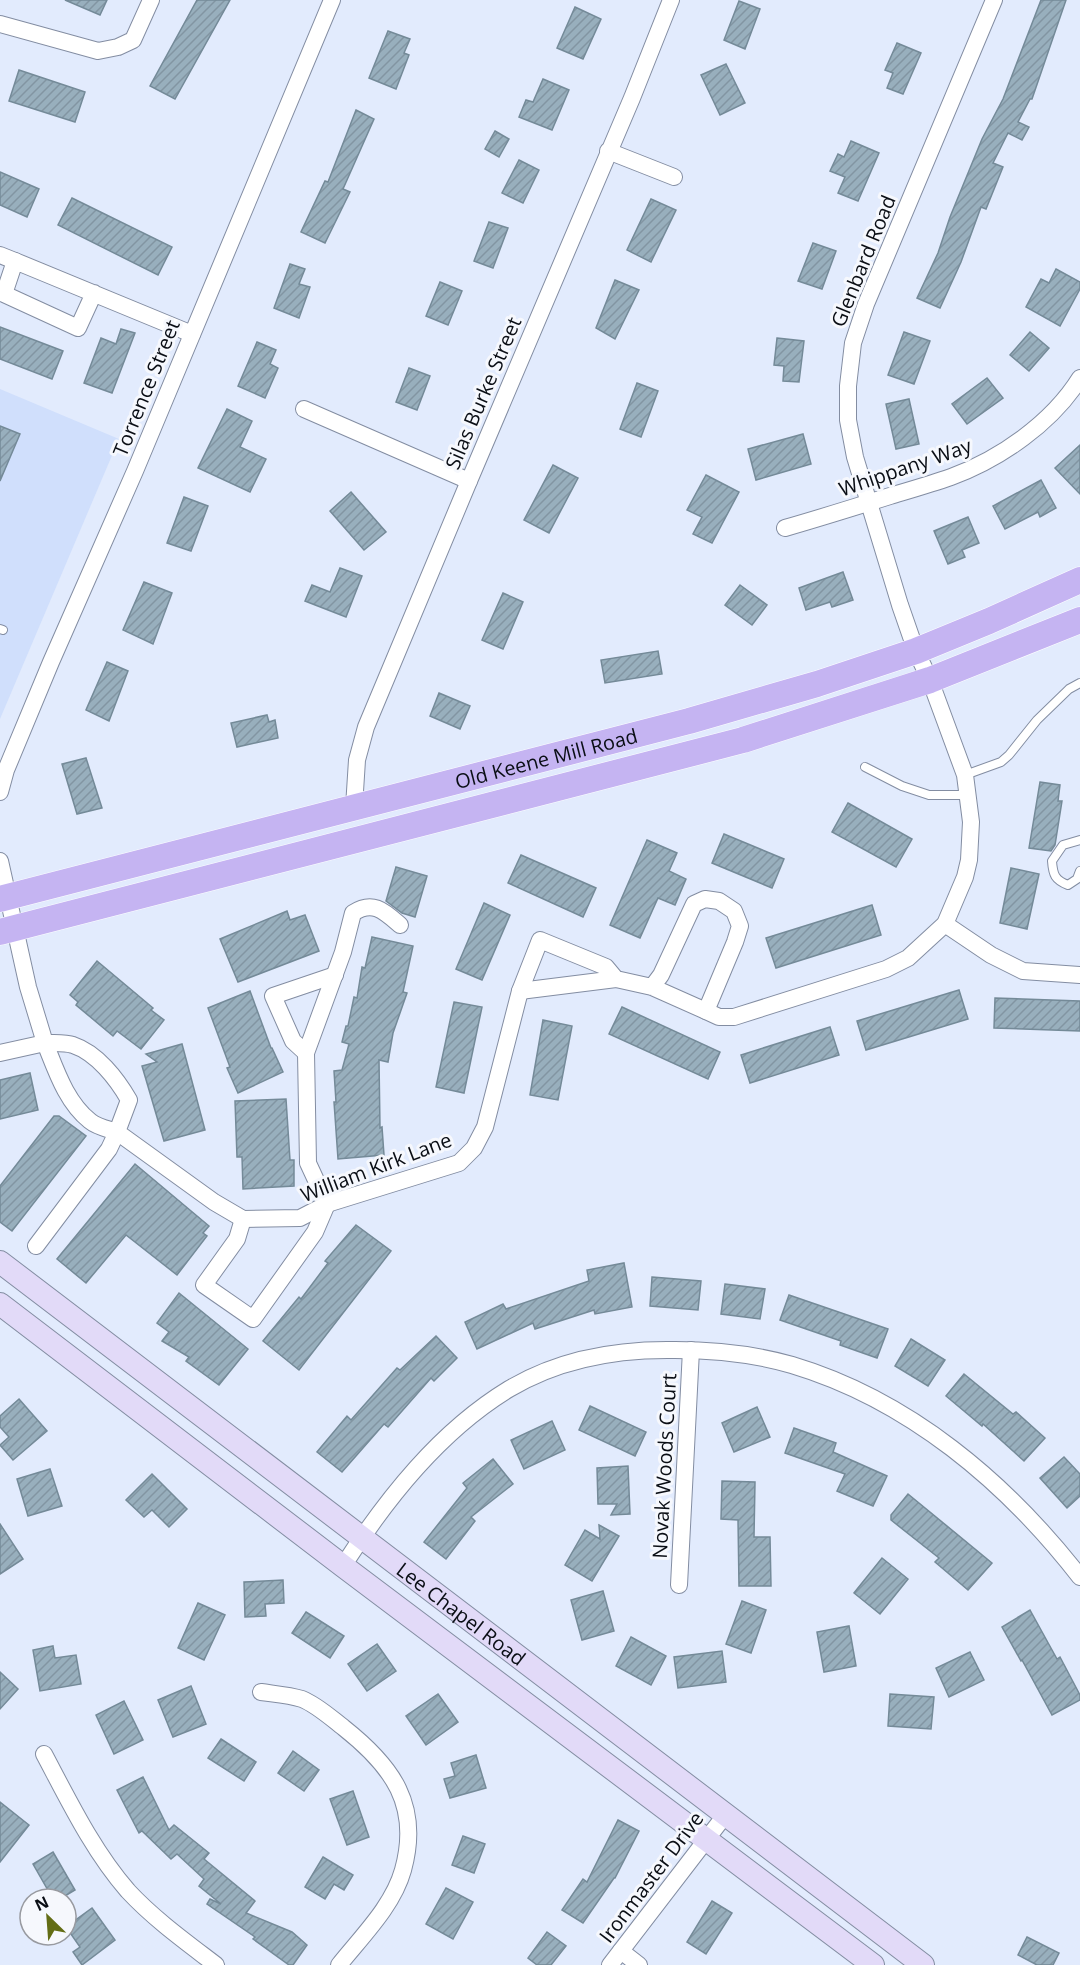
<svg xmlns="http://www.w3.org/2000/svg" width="1080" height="1965" font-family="'Open Sans',sans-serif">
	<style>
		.built { fill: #d0dffc }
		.building { fill: url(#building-hatch); stroke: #748a98; stroke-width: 1.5 }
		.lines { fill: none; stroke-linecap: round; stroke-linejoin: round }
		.service-casing { stroke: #838da2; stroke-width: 10 }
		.minor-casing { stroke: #838da2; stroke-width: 18 }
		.secondary-casing { stroke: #838da2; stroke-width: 24 }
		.primary-casing { stroke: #fff; stroke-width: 27 }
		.service { stroke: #fff; stroke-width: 8 }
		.minor { stroke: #fff; stroke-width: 16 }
		.secondary { stroke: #e2daf8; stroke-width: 22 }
		.primary { stroke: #c5b4f2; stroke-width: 26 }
		.labels { text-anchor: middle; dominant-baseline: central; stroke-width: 6; stroke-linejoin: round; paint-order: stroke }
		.street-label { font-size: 20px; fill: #0a0e15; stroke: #f6f8fd }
	</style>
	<defs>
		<pattern id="building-hatch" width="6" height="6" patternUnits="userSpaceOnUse" patternTransform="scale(1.5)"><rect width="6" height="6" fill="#98afbd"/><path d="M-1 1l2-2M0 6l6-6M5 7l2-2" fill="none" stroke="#8295a2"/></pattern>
	</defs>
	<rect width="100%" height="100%" fill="#e2ebfd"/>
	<!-- built -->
	<polygon class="built" points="0,389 119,439 0,719"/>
	<!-- building -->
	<g class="building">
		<polygon points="65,0 107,0 100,15"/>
		<polygon points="197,0 230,0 175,99 150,86"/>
		<polygon points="1041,0 1066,0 1032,99 1030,99 1018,122 1029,127 1022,140 1008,133 993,163 1003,167 986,209 981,207 961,262 940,308 917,298 938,253 950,217 982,139 1003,99"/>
		<polygon points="739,1 760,9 745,49 724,40"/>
		<polygon points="575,7 601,19 583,59 557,48"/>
		<polygon points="388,31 410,39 404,53 409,55 396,89 369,78"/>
		<polygon points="897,43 921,53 903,94 887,88 893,73 885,70"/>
		<polygon points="726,64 745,103 720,115 701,75"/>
		<polygon points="19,70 85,92 75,122 9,101"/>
		<polygon points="543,79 569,90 552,130 519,117 526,100 533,102"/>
		<polygon points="356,110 374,119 343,189 350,192 325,243 301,232 325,181 328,182"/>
		<polygon points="495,131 509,139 499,157 485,149"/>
		<polygon points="851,141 879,153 858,201 838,193 845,177 830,171 838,154 844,157"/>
		<polygon points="519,160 539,170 523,203 502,193"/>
		<polygon points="0,172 39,189 27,217 0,205"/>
		<polygon points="72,198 172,247 158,275 58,225"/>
		<polygon points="651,199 676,210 651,262 627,250"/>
		<polygon points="489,222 508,228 493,268 474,261"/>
		<polygon points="813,243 836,251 822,289 798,281"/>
		<polygon points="290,264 305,269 299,284 310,287 299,318 274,308"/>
		<polygon points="1056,269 1080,282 1080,289 1060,326 1026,307 1041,279 1049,283"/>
		<polygon points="615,280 639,290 615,339 596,328"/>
		<polygon points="440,282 462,291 448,325 426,316"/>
		<polygon points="0,327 63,351 52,379 0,359"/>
		<polygon points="121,329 135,333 112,393 84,383 101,338 116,344"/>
		<polygon points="904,332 930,341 914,384 888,375"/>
		<polygon points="1030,332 1049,348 1029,371 1010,355"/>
		<polygon points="777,338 804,341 799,382 783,381 784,366 774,365"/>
		<polygon points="257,342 276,350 270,364 278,368 265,398 238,386"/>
		<polygon points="409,368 430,376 417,410 396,402"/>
		<polygon points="987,378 1003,398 967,424 952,404"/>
		<polygon points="637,383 658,391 641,437 620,429"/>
		<polygon points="909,399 919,444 896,449 886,404"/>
		<polygon points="227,409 252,421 240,447 266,459 250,492 198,468"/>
		<polygon points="0,426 20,434 0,481"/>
		<polygon points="803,434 811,464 756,480 748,449"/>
		<polygon points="1080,445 1080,494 1055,468"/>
		<polygon points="553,465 578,478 549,533 524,520"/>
		<polygon points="706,475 739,492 712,543 693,534 702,517 687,510"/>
		<polygon points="1041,480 1056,508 1040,517 1038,512 1005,529 993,506"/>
		<polygon points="351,492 386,532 364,550 330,511"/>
		<polygon points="184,497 208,506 191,551 167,543"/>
		<polygon points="968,517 979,543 962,550 965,557 948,564 934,531"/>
		<polygon points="340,568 362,576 346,617 305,601 312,585 330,592"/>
		<polygon points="843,572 853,600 832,607 830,602 806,610 799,588"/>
		<polygon points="144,582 172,593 153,644 123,630"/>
		<polygon points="740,585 767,605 752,625 725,605"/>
		<polygon points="503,593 523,602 503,649 482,640"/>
		<polygon points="658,651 662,674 605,683 601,660"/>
		<polygon points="107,662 128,671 109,721 86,710"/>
		<polygon points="439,693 470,706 460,729 430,716"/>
		<polygon points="267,715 269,722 275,720 278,738 237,747 231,723"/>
		<polygon points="86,758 102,808 77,814 62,764"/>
		<polygon points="1040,782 1060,785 1058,801 1062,801 1055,845 1051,851 1029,848"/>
		<polygon points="848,803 912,839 896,867 832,832"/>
		<polygon points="724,834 784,859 772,888 712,863"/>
		<polygon points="647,840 677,853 669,871 686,879 675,905 658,898 640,938 610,925"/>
		<polygon points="521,855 596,888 583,917 508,883"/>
		<polygon points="396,867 427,876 415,917 402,913 386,901"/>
		<polygon points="1011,868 1039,874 1027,929 1000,923"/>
		<polygon points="484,903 510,915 482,980 456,969"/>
		<polygon points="872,905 881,935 776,968 766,938"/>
		<polygon points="287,911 290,920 305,915 319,951 238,982 220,939"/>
		<polygon points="372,937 413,946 403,992 407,993 393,1033 388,1062 379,1060 380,1128 382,1127 384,1155 338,1159 334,1102 336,1102 334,1071 342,1070 349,1044 342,1042 346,1026 348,1026 354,997 357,998 362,967 365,968"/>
		<polygon points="97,961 153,1008 151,1010 164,1020 141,1049 117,1031 113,1036 76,1005 78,1002 70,995"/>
		<polygon points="959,990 968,1019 866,1050 857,1021"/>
		<polygon points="250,991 271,1048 272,1048 283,1072 238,1093 227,1068 230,1067 208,1008"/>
		<polygon points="995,998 1080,1001 1080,1031 994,1028"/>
		<polygon points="454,1002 482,1007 464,1093 436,1087"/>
		<polygon points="622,1007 720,1052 708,1079 609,1034"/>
		<polygon points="543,1020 572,1026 558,1100 530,1095"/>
		<polygon points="830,1027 839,1055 750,1083 741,1055"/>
		<polygon points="182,1044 205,1130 164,1141 142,1066 157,1062 146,1054"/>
		<polygon points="30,1073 38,1110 0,1119 0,1080"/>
		<polygon points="286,1099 290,1160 294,1160 294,1186 243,1189 242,1157 237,1157 235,1101"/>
		<polygon points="54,1116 59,1116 86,1136 12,1231 0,1222 0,1186"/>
		<polygon points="135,1164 209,1226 203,1233 207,1236 177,1275 126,1235 86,1283 57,1259"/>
		<polygon points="356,1225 391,1251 299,1370 263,1341 299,1297 301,1299 328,1263 325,1261"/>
		<polygon points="624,1263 632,1307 595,1314 594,1310 535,1329 533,1323 477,1349 465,1322 503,1304 506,1309 589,1281 587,1270"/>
		<polygon points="652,1277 701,1281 698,1310 650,1306"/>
		<polygon points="725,1284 765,1289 760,1319 721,1314"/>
		<polygon points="179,1293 248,1349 219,1385 186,1361 189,1357 162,1341 169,1332 157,1323"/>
		<polygon points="789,1295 888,1329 877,1358 840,1345 841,1341 780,1320"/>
		<polygon points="436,1336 457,1358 434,1381 431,1378 388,1427 384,1424 342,1472 317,1452 347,1416 351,1420 397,1368 400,1370"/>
		<polygon points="911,1339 945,1360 928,1386 895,1366"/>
		<polygon points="964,1374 1013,1414 1016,1412 1045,1438 1024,1461 983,1424 982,1426 946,1396"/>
		<polygon points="19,1399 47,1431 13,1460 0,1445 9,1437 0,1427 0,1416"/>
		<polygon points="590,1406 646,1432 635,1456 579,1430"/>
		<polygon points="757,1407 770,1437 734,1452 722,1423"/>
		<polygon points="552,1421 565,1450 524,1469 511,1440"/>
		<polygon points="794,1428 836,1443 833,1452 887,1476 873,1506 837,1491 845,1474 785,1453"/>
		<polygon points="1064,1457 1080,1474 1080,1496 1067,1508 1040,1478"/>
		<polygon points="493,1459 513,1484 471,1517 475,1521 446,1559 424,1542 467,1488 463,1483"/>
		<polygon points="628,1466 630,1514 611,1515 617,1504 598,1504 597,1468"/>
		<polygon points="50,1469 62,1506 28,1516 17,1479"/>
		<polygon points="152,1474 187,1509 169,1527 152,1510 144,1517 126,1500"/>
		<polygon points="722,1481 755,1482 754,1537 770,1537 771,1586 739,1586 738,1520 721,1519"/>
		<polygon points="908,1494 992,1563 968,1590 935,1562 939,1558 891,1520 891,1515"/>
		<polygon points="0,1524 23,1559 0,1574"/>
		<polygon points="599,1525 619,1536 592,1581 565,1565 585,1530 600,1539"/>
		<polygon points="882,1558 908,1579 880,1614 854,1593"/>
		<polygon points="283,1580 284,1603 265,1604 266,1616 245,1617 244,1582"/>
		<polygon points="603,1591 614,1631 582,1640 571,1600"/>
		<polygon points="742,1601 766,1610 751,1653 726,1644"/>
		<polygon points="198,1603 225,1615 204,1660 178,1648"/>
		<polygon points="1030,1610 1057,1659 1060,1657 1080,1695 1080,1700 1052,1715 1022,1660 1021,1661 1002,1627"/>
		<polygon points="306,1612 344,1636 330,1658 292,1633"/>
		<polygon points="849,1626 856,1666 824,1672 817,1632"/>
		<polygon points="631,1637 666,1656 651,1685 616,1666"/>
		<polygon points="377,1644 396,1671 367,1691 348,1664"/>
		<polygon points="53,1646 55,1658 76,1655 81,1684 40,1691 33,1650"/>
		<polygon points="722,1651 726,1682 678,1688 674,1657"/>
		<polygon points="970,1652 984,1680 949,1697 936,1668"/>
		<polygon points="0,1672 18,1689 0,1709"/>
		<polygon points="191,1686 206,1724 173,1737 158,1700"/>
		<polygon points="438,1694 458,1722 426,1745 406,1716"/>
		<polygon points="890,1694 934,1697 931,1729 888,1726"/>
		<polygon points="124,1701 143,1740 114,1754 96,1715"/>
		<polygon points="221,1739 256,1762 244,1781 208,1758"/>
		<polygon points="293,1751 319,1770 304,1791 278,1773"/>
		<polygon points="476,1755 486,1788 450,1798 444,1779 455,1776 451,1763"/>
		<polygon points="143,1777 169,1830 174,1825 209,1853 204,1859 255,1901 246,1913 292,1932 307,1945 293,1965 289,1965 253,1939 255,1937 207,1904 210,1899 221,1904 199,1886 204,1879 177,1854 171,1859 142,1831 139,1833 117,1790"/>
		<polygon points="353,1791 369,1837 347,1845 330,1799"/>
		<polygon points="0,1802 29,1825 0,1862"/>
		<polygon points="618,1820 639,1831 615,1878 614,1878 583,1923 562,1910 583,1879 587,1882"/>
		<polygon points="463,1836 485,1844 474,1873 452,1865"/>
		<polygon points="53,1852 75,1890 60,1899 53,1899 33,1864"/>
		<polygon points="323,1857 353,1875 344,1890 334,1884 325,1899 305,1887"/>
		<polygon points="446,1888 473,1902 453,1939 426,1924"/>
		<polygon points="712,1901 732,1913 706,1954 687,1942"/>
		<polygon points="92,1908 115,1940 82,1965 73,1952 80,1947 66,1927"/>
		<polygon points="547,1932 566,1946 551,1965 537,1965 528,1958"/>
		<polygon points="1027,1937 1059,1953 1053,1965 1037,1965 1018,1955"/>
	</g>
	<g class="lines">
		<defs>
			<g id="service">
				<polyline points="0,629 3,630"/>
				<polyline points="865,767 902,786 929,795 969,795"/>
				<polyline points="965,775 1001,762 1009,755 1037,720 1069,689 1080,683"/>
				<path d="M1080,840L1063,845L1052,861C1053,875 1055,880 1068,885L1077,879L1080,871"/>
			</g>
			<g id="minor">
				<polyline points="0,24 98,51 118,47 133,40 151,0"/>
				<polyline points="608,151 674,177"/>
				<polyline points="0,255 15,261"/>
				<polyline points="94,293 78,328 4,294 15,261 192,334"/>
				<polyline points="304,409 469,481"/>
				<path d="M785,528C820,518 855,507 890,496C910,490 931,484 951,477C1000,459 1052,423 1080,378"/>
				<polyline points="0,792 6,770 51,662 135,471 332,0"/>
				<polyline points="354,807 357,760 366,727 469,481 632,98 671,0"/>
				<path d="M0,861L28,987L45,1043C54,1043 65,1042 73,1045C97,1053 117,1079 129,1100L117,1132L214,1202L243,1219L300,1218L327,1204L459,1163L474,1148L485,1127L520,991L540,940L606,967L616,979L652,987L706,1011L735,942L740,926L734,911L719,901L705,899L694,904L661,975L652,987"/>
				<polyline points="945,924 991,955 1023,971 1080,975"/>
				<polyline points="520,991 616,979"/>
				<polyline points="706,1011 719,1017 734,1017 886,969 908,958 945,924 965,877 969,860 971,822 965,775 930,680 916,651 900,605 855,457 848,420 848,386 853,343 866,304 994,0"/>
				<path d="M0,1053L45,1043C56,1070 66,1102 90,1121C97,1127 108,1129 117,1132L109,1149L36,1246"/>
				<path d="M306,1053L343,952L353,913C373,900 384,911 400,925"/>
				<polyline points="243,1219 237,1239 204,1285 253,1319 315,1232 327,1204 308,1163 306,1053 293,1041 273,996 335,975"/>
				<path d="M343,1566C387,1498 440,1431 509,1389C559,1359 618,1349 675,1350C714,1350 754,1354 792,1365C909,1400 1006,1482 1080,1577"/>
				<polyline points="679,1585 691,1350"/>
				<path d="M261,1692C275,1694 289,1695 302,1699C317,1705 331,1718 344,1728C392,1766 421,1805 403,1870C393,1906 362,1936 339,1965"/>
				<path d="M44,1754C69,1801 93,1851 128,1891C154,1919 186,1942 216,1965"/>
				<polyline points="621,1951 639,1965"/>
				<polyline points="610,1965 726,1814"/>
			</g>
			<g id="secondary">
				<path id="s1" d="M0,1262L923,1965"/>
				<polyline points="0,1304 343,1566 873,1965"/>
			</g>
			<g id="primary">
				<path id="s2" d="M0,899L689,721L817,684L916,651L989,621L1080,580"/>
				<polyline points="0,932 743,740 930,680 1080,620"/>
			</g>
		</defs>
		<!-- service casing -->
		<use href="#service" class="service-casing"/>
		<!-- minor casing -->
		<use href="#minor" class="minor-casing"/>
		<!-- secondary casing -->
		<use href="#secondary" class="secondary-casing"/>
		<!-- primary casing -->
		<use href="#primary" class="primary-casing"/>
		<!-- service -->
		<use href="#service" class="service"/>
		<!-- minor -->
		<use href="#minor" class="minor"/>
		<!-- secondary -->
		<use href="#secondary" class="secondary"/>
		<!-- primary -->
		<use href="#primary" class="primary"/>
	</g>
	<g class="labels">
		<!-- street labels -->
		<g class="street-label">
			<text transform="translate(863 261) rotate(-68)">Glenbard Road</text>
			<text transform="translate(146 388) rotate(-68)">Torrence Street</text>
			<text transform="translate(483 393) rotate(-67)">Silas Burke Street</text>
			<text transform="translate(905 467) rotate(-19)">Whippany Way</text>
			<text stroke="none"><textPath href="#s2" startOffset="564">Old Keene Mill Road</textPath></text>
			<text transform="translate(376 1167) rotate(-21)">William Kirk Lane</text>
			<text transform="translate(664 1466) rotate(-87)">Novak Woods Court</text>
			<text stroke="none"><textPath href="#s1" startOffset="580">Lee Chapel Road</textPath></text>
			<text transform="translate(651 1877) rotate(-53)">Ironmaster Drive</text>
		</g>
	</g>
	<!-- north arrow -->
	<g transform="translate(48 1917) rotate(335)"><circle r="28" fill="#f6f8fd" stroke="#989aa0" stroke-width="1.5"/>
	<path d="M0-4.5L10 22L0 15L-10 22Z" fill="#636d15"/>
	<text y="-9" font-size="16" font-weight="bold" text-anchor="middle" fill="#0a0e15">N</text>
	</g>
</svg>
